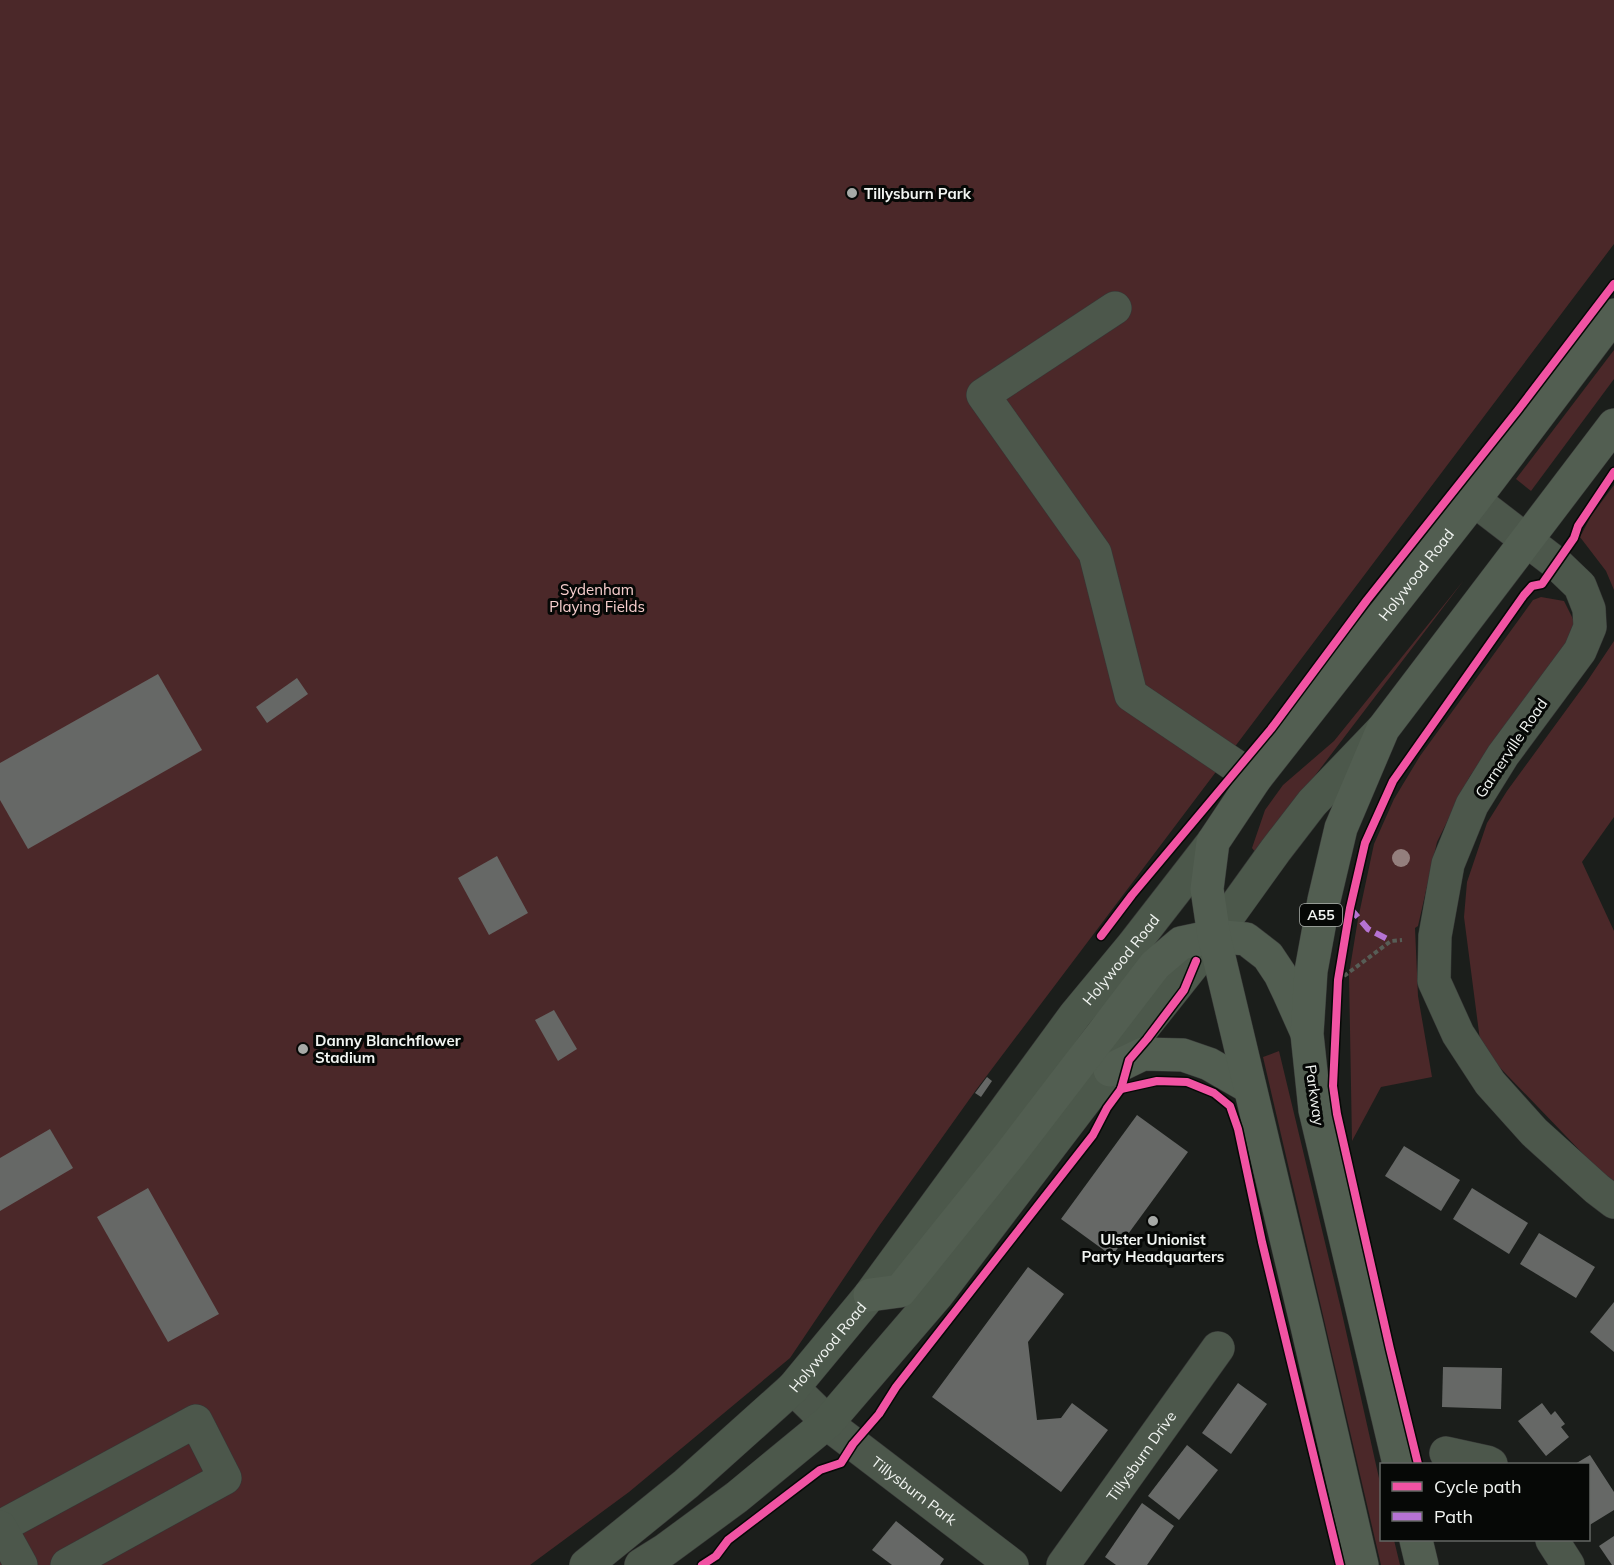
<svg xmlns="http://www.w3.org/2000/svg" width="1614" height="1565" font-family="Mulish,sans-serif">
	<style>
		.green { fill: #4b2829 }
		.building { fill: #666866 }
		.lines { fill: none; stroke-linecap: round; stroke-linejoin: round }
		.minor-casing { stroke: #363736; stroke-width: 34 }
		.major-casing { stroke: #363736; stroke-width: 34 }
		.highway-casing { stroke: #363736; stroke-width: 34 }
		.path { stroke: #575d56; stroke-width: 4; stroke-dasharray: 4.5 3; stroke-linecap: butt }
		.minor { stroke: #4c574b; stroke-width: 33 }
		.major { stroke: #4c584b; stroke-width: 33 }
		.highway { stroke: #525e51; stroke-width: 33 }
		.quiet { stroke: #b673d3; stroke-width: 6; stroke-dasharray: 12 6; stroke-linecap: butt }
		.cycleway-casing { stroke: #060806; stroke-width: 11 }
		.cycleway { stroke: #f153a3; stroke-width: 8 }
		.tree { fill: #947f7d }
		.poi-dot { fill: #a7aaa7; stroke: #060806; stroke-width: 2 }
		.labels { text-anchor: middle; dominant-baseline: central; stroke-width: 6; stroke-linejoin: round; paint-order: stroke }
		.shield { fill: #060806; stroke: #abaeab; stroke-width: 1.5 }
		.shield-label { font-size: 14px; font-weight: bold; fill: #f2f5f2 }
		.poi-label { font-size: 15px; font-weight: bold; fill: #f2f5f2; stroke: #060806; text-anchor: start }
		.street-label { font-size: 15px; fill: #f2f5f2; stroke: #060806 }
		.park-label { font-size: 15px; fill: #f7cecd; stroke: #060806 }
	</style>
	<rect width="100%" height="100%" fill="#1b1e1b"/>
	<!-- green -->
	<g class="green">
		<polygon points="0,0 1614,0 1614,244 976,1090 879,1226 790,1358 629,1492 530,1565 0,1565"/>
		<polygon points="1614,350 1614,379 1531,491 1516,479"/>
		<polygon points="1614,485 1614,590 1606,571 1580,537 1591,516"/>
		<polygon points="1464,580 1256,853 1252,848 1265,810 1283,785 1334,741"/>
		<polygon points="1541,597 1564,601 1574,621 1571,639 1470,776 1437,842 1418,926 1415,928 1418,996 1432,1077 1381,1087 1352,1141 1349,974 1358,919 1374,844 1394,799 1420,756 1533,600"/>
		<polygon points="1614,641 1614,817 1582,862 1614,931 1614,1186 1481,1048 1464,917 1467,882 1487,823 1507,791 1586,683"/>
		<polygon points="1279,1051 1341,1309 1381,1487 1382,1540 1394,1540 1400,1565 1381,1565 1263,1057"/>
	</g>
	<!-- building -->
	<g class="building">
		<polygon points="158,674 202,750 28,849 0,800 0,763"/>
		<polygon points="297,678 308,694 267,723 256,707"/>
		<polygon points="497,856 528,913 489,935 458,878"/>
		<polygon points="554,1010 577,1049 558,1061 535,1020"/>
		<polygon points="987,1077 992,1081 981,1097 975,1093"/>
		<polygon points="1137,1115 1188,1152 1112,1256 1061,1219"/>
		<polygon points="50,1129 73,1168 0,1211 0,1158"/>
		<polygon points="1404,1146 1460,1180 1441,1211 1385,1176"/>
		<polygon points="148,1188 219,1314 168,1342 97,1217"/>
		<polygon points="1472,1188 1528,1223 1509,1254 1453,1219"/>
		<polygon points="1539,1233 1595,1267 1576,1298 1520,1264"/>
		<polygon points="1028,1267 1064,1294 1028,1342 1037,1420 1061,1418 1072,1403 1108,1430 1061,1492 932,1397"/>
		<polygon points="1614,1302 1614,1352 1590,1332"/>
		<polygon points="1443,1367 1502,1368 1501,1409 1442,1407"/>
		<polygon points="1238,1383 1267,1404 1231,1454 1202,1433"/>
		<polygon points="1542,1403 1551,1415 1555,1411 1565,1424 1561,1427 1569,1437 1546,1456 1518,1421"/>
		<polygon points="1187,1445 1218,1470 1179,1520 1148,1496"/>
		<polygon points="1590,1455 1614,1492 1614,1510 1588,1526 1588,1464 1575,1464"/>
		<polygon points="1142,1503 1174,1526 1147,1565 1116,1565 1105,1557"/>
		<polygon points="896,1521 944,1559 940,1565 892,1565 872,1550"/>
		<polygon points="1614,1536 1614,1565 1612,1565 1599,1546"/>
	</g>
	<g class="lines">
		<defs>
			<g id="minor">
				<polyline points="1115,308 983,395 1095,553 1131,695 1255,779"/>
				<polyline points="1474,500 1556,563 1580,586 1589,609 1590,627 1580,651 1503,755 1472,805 1448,864 1435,936 1434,981 1458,1034 1490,1083 1534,1132 1597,1189 1614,1202"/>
				<path id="s1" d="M793,1388L838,1432L1012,1565"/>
				<polyline points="1446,1453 1487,1462 1491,1464"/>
				<polyline points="0,1527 196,1421 225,1478 67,1565"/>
				<polyline points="0,1527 21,1565"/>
				<polyline points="1552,1540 1568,1565"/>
				<path id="s2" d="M1063,1565L1218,1348"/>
			</g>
			<g id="major">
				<path id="s3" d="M586,1565L686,1484L793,1388L870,1295L1075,1015L1133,945L1213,842"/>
				<polyline points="641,1565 665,1550 737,1497 828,1422 937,1295 1087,1098 1196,961 1275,851 1312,803 1382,730"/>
			</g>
			<g id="highway">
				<polyline points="1110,1070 1143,1054 1183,1055 1209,1064 1249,1087"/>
				<polyline points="870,1295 900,1291 1011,1153 1155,965 1181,943 1214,936 1246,939 1268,956 1280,974 1289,993 1306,1031"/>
				<polyline points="1399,1464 1315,1110 1307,1034 1311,971 1324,900 1341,828 1383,729 1614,425"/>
				<polyline points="1416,1540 1422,1565"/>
				<path id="s4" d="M1362,1565L1307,1326L1214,936L1207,889L1213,842L1255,779L1474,500L1614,315"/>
			</g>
		</defs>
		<!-- minor casing -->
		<use href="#minor" class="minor-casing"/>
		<!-- major casing -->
		<use href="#major" class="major-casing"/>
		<!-- highway casing -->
		<use href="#highway" class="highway-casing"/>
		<!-- path -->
		<polyline class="path" points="1344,976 1391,941 1402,940"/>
		<!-- minor -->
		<use href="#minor" class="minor"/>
		<!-- major -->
		<use href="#major" class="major"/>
		<!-- highway -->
		<use href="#highway" class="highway"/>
		<!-- quiet -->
		<polyline class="quiet" points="1350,908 1368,929 1391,941"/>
		<defs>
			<g id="cycleway">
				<polyline points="1101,936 1132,895 1271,729 1367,600 1518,410 1614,284"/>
				<polyline points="1121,1089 1157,1081 1187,1082 1214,1093 1230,1106 1238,1129 1262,1242 1340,1565"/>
				<polyline points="1418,1464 1390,1349 1337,1114 1333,1086 1338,980 1350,908 1365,843 1393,781 1524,595 1532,586 1542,584 1574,538 1578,526 1614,472"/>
				<polyline points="702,1565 716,1556 728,1540 820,1470 841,1463 853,1444 879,1414 896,1387 1093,1135 1107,1108 1121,1089 1129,1060 1147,1039 1184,990 1196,961"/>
			</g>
		</defs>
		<!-- cycleway casing -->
		<use href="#cycleway" class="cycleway-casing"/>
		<!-- cycleway -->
		<use href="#cycleway" class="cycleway"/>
	</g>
	<!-- trees -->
	<circle class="tree" cx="1401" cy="858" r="9"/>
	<!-- markers -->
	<g class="poi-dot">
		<circle cx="852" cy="193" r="6"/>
		<circle cx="303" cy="1049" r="6"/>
		<circle cx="1153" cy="1221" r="6"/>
	</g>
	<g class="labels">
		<!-- shield labels -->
		<rect class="shield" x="1300" y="904" width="42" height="22" rx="4.5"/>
		<g class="shield-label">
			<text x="1321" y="915">A55</text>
		</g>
		<!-- poi labels -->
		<g class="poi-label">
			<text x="864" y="193">Tillysburn Park</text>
			<text x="315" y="1040">Danny Blanchflower<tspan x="315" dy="17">Stadium</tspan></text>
			<text x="1153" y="1239" text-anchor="middle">Ulster Unionist<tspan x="1153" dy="17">Party Headquarters</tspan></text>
		</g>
		<!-- street labels -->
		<g class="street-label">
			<text stroke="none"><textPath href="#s4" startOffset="1077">Holywood Road</textPath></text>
			<text transform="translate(1511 748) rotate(-56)">Garnerville Road</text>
			<text stroke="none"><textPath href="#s3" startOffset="812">Holywood Road</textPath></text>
			<text transform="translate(1315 1095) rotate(82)">Parkway</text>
			<text stroke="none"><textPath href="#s3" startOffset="326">Holywood Road</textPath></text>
			<text stroke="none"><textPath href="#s2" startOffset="134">Tillysburn Drive</textPath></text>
			<text stroke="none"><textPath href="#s1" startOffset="159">Tillysburn Park</textPath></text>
		</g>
		<!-- park labels -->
		<g class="park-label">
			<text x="597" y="589">Sydenham<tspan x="597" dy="17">Playing Fields</tspan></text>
		</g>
	</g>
	<!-- legend -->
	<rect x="1380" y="1463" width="210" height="78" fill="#060806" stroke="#646764" stroke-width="1.5"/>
	<rect x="1392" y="1482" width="30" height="9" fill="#f153a3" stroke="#646764" stroke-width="1.5"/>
	<text x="1434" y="1493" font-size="18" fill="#f2f5f2">Cycle path</text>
	<rect x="1392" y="1512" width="30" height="9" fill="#b673d3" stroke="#646764" stroke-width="1.5"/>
	<text x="1434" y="1523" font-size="18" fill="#f2f5f2">Path</text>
</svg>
